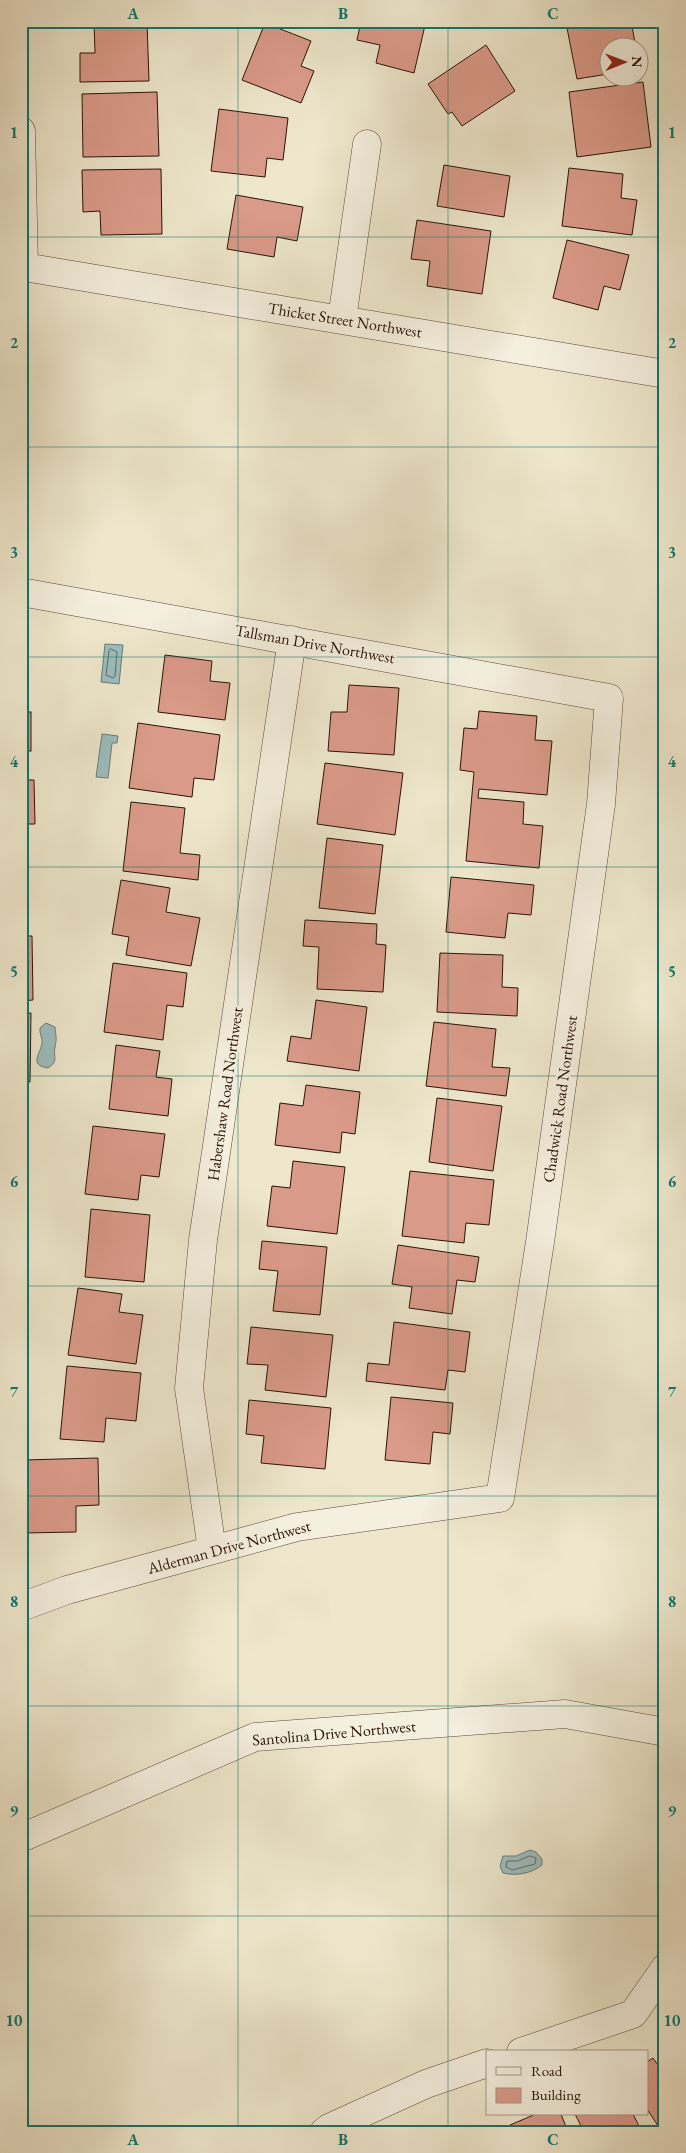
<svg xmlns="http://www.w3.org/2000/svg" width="686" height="2153" font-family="'EB Garamond',serif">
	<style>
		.water { fill: #9cbec0; stroke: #6e7a76 }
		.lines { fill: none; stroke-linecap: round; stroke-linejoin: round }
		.shore { stroke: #636863; stroke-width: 1 }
		.building { fill: #db9b8a; stroke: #2a1306 }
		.minor-casing { stroke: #5b4838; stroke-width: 29 }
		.minor { stroke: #f4efde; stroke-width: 28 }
		.grid { fill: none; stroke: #0f766e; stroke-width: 1; stroke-opacity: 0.55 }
		.labels { text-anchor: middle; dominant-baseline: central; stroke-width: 4.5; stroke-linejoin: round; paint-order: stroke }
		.street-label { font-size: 16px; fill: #2a1306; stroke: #f4efde }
		.neatline { fill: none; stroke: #0f766e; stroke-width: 2 }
		.grid-label { font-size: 16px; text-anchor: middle; font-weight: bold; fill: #0f766e }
	</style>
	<rect width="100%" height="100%" fill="#eee7cc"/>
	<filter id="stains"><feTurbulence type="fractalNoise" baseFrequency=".004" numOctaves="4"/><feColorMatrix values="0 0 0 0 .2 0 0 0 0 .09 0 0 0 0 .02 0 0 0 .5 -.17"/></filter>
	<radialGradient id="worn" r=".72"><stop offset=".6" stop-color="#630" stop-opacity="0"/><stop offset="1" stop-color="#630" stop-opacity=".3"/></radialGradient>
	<!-- water -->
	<g class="water">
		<polygon points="105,644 123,645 119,684 101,682"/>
		<polygon points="102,734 118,736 117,743 112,743 108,778 96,777"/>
		<path d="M46,1023L55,1027C56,1038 57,1037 55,1047C53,1057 59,1061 48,1068C28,1065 41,1053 42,1043C43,1038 39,1034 40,1028Z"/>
		<path d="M530,1850L536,1852L542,1859V1865C531,1874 515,1876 503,1873L500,1866L503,1856H516Z"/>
	</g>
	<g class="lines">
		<!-- shore -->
		<g class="shore">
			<polygon points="111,649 117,652 115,676 113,678 106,675 109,651"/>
			<polygon points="530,1856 536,1858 535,1864 512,1870 506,1867 507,1861 517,1861"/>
		</g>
	</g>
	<!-- building -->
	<g class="building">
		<polygon points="94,21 147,21 149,81 80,82 80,53 95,53"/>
		<polygon points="361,21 426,21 414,73 376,63 380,45 357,40"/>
		<polygon points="603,21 631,21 636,48 608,48 608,74 577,79 567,28"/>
		<polygon points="265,23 311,41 301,66 314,71 301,103 242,80"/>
		<polygon points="486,45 515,91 462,126 452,112 448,114 428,84"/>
		<polygon points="643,82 651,147 577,157 569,92"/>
		<polygon points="157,92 159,156 83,157 82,94"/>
		<polygon points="219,109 288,118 283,160 267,158 265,177 211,171"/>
		<polygon points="444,165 510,176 504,217 437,206"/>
		<polygon points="569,168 623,174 621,198 637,200 632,235 562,226"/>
		<polygon points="161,169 162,234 101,235 100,211 83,212 82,170"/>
		<polygon points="236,195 303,207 297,241 277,237 274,257 227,249"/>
		<polygon points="417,220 491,231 482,294 427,286 430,261 411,259"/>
		<polygon points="567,240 629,255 620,290 604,286 598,310 553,298"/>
		<polygon points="21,636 26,636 27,693 21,693"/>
		<polygon points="165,655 212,661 210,681 230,683 225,720 158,712"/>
		<polygon points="349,685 399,688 394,755 328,751 331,712 347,712"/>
		<polygon points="479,711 537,716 535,740 552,741 547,795 479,789 478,798 524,802 523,824 543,826 539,868 466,861 474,772 460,770 464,728 477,729"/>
		<rect x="21" y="712" width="10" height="39"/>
		<polygon points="138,723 220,735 214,780 194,778 192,797 129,788"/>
		<polygon points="325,763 403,773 395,835 317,824"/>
		<polygon points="21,780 34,780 35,824 21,824"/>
		<polygon points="131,802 185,808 180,853 200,855 198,880 123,871"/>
		<polygon points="327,838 383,845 375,914 319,908"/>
		<polygon points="451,877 534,885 531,915 508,913 505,938 446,932"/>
		<polygon points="121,880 170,888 166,912 200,918 191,966 126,955 129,937 112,934"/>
		<polygon points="305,920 377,924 376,944 386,945 383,992 317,989 319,947 303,946"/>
		<polygon points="21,936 32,936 33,1000 21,1001"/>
		<polygon points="440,953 503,955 502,987 518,988 517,1016 437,1012"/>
		<polygon points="113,963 187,973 183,1007 167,1005 163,1040 104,1032"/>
		<polygon points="316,1000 367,1007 359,1071 287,1061 291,1036 311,1039"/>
		<polygon points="21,1013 31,1013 30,1082 21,1082"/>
		<polygon points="434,1022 496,1029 492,1067 510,1068 506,1096 426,1086"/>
		<polygon points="116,1045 160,1051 156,1077 172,1079 168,1116 109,1109"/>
		<polygon points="306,1085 360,1092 355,1134 342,1132 340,1153 275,1145 280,1103 303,1106"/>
		<polygon points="437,1098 502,1106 493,1171 429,1162"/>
		<polygon points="93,1126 165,1134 159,1177 141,1175 138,1200 85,1194"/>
		<polygon points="293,1161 345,1167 337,1234 267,1226 272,1186 290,1188"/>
		<polygon points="410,1171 494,1180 489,1225 466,1223 464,1243 402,1236"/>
		<polygon points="91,1209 150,1215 144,1282 85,1277"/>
		<polygon points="262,1241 327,1247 320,1315 273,1311 278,1271 259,1269"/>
		<polygon points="398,1245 479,1257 475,1282 457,1280 452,1314 409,1308 412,1287 392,1284"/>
		<polygon points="78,1288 122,1294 119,1312 143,1315 136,1364 68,1355"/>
		<polygon points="394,1322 470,1332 465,1372 448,1370 445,1390 366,1381 368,1363 389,1365"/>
		<polygon points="251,1327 333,1335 326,1397 265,1390 268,1365 247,1364"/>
		<polygon points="67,1366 141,1373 136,1421 106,1418 104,1442 60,1439"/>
		<polygon points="391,1397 453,1403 450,1434 433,1432 430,1464 385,1460"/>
		<polygon points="249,1400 331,1408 325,1469 261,1463 264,1436 246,1434"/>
		<polygon points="98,1458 99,1505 76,1506 76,1532 24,1533 23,1460"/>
		<polygon points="653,2058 665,2075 665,2132 662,2132 647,2109 647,2062"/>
		<polygon points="536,2114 561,2114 568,2132 512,2132 510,2125"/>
		<polygon points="575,2114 633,2114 641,2130 637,2132 584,2132"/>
		<polygon points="495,2126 495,2132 451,2132 451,2127"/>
	</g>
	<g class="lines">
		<defs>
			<g id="minor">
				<polyline points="21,131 24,267 665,374"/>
				<polyline points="342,319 367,144"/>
				<polyline points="21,592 609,698 601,804 540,1242 500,1498 297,1527 67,1590 21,1607"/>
				<polyline points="212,1550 189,1388 203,1240 292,640"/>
				<polyline points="21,1838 255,1737 565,1714 665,1732"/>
				<polyline points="521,2052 633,2014 665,1968"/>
				<polyline points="324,2132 329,2128 426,2084 487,2063"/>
			</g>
		</defs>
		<!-- minor casing -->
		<use href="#minor" class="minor-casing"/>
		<!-- minor -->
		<use href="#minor" class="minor"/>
	</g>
	<!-- grid -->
	<path class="grid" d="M238,21V2132M448,21V2132M21,237H665M21,447H665M21,657H665M21,867H665M21,1076H665M21,1286H665M21,1496H665M21,1706H665M21,1916H665"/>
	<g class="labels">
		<!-- street labels -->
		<g class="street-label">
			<text transform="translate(345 320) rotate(9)">Thicket Street Northwest</text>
			<text transform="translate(315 644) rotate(10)">Tallsman Drive Northwest</text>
			<text transform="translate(225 1094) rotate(-82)">Habershaw Road Northwest</text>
			<text transform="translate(560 1099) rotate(-82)">Chadwick Road Northwest</text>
			<text transform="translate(229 1547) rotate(-15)">Alderman Drive Northwest</text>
			<text transform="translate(334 1733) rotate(-5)">Santolina Drive Northwest</text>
		</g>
	</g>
	<!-- margin -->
	<rect width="686" height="2153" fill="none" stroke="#eee7cc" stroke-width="55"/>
	<!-- legend -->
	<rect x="486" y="2050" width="162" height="65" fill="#f4efde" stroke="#a39788"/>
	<rect x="496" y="2067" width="25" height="8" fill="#f4efde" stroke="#a39788"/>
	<text x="531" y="2076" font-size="15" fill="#2a1306">Road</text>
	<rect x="496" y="2088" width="25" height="15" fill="#db9b8a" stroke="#a39788"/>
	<text x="531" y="2100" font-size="15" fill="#2a1306">Building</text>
	<!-- north arrow -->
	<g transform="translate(624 62) rotate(89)"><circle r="24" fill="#f4efde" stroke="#a39788"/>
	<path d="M0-4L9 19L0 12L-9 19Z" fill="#8f2418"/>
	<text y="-8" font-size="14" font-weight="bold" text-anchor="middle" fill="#2a1306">N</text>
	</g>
	<rect x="28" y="28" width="630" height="2098" class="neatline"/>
	<g class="grid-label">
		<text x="133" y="19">A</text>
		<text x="343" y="19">B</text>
		<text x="553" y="19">C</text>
		<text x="14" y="138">1</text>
		<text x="672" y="138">1</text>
		<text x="14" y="348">2</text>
		<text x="672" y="348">2</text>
		<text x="14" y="558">3</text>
		<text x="672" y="558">3</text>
		<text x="14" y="767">4</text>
		<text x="672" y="767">4</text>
		<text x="14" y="977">5</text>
		<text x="672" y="977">5</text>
		<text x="14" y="1187">6</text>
		<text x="672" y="1187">6</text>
		<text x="14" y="1397">7</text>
		<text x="672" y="1397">7</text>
		<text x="14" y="1607">8</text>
		<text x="672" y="1607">8</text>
		<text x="14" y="1816">9</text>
		<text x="672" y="1816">9</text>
		<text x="14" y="2026">10</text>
		<text x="672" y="2026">10</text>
		<text x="133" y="2145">A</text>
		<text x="343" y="2145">B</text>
		<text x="553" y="2145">C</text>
	</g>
	<rect width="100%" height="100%" filter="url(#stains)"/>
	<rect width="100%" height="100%" fill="url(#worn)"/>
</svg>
